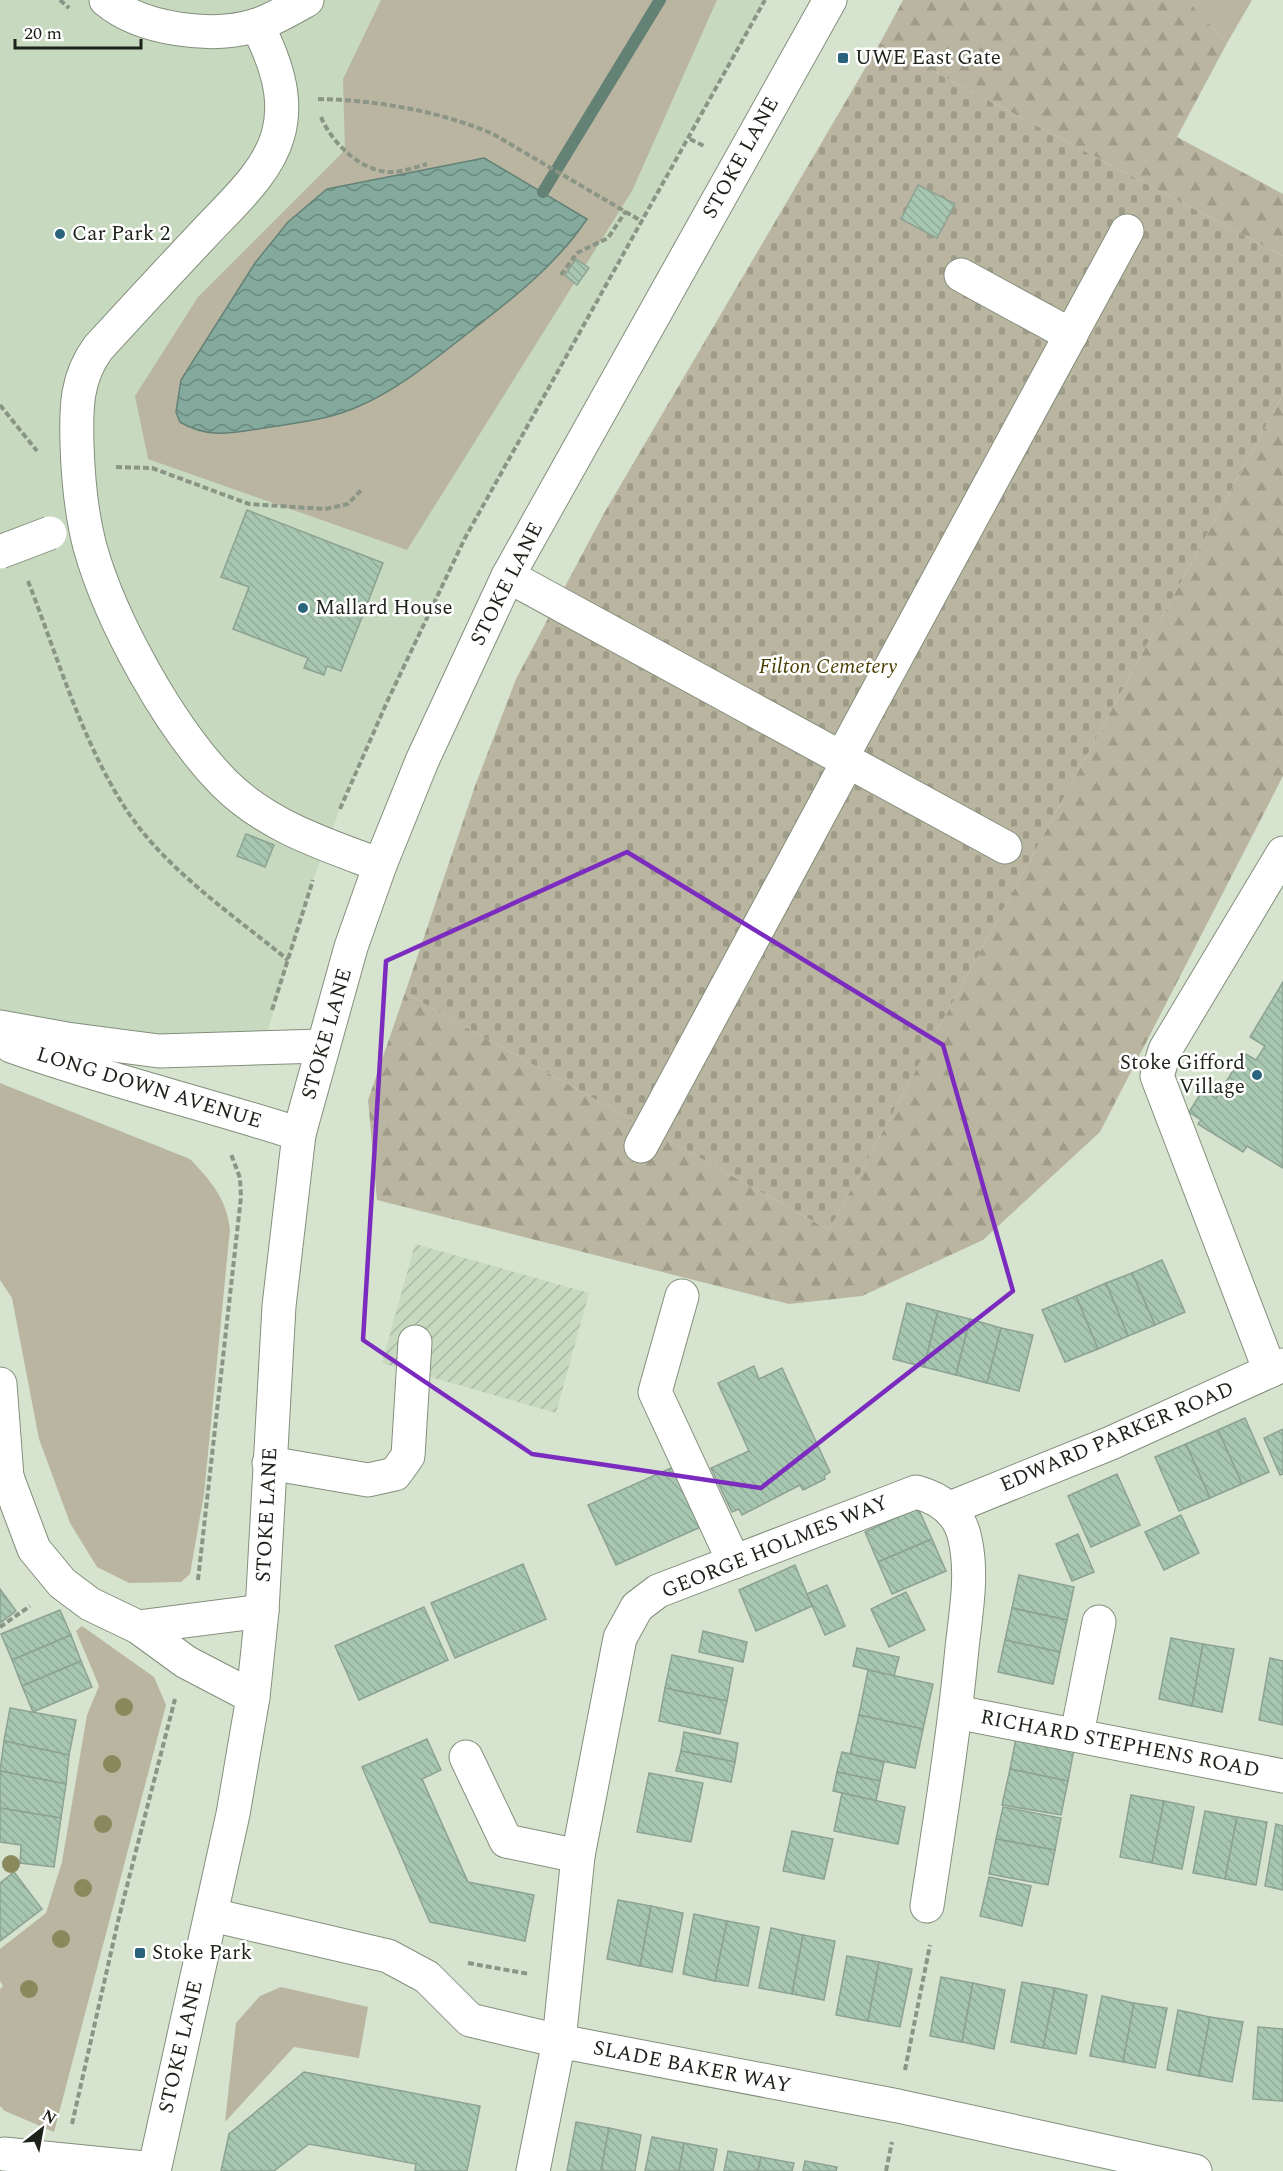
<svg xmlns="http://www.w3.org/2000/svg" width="1283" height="2171" font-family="Spectral,serif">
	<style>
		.built { fill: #c7d9bf }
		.industrial { fill: url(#industrial-furrows) }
		.grass { fill: #b9b5a0 }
		.forest { fill: url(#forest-firs) }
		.cemetery { fill: url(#cemetery-stones) }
		.water { fill: url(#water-waves); stroke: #648176; stroke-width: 1.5 }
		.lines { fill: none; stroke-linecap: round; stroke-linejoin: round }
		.stream { stroke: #648176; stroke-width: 12 }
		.building { fill: url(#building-back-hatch); stroke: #8da293; stroke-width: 1.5 }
		.minor-casing { stroke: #838f7c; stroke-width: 35 }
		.path { stroke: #8a9585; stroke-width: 4; stroke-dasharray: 6 3; stroke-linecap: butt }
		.minor { stroke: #fff; stroke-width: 33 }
		.minor-bridge-casing { stroke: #838f7c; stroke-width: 35; stroke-linecap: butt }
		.minor-bridge { stroke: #fff; stroke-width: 33 }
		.tree { fill: #88895d }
		.marked { fill: none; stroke: #7b2cbf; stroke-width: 4.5; stroke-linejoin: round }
		.poi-dot { fill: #29647c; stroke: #fff; stroke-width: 2 }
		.labels { text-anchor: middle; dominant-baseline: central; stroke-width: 5; stroke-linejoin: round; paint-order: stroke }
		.poi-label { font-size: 21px; fill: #1d221a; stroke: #fff; text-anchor: start }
		.street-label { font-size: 21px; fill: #1d221a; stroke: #fff }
		.park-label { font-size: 21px; font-style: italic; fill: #493e00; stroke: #fff }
	</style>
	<defs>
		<pattern id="industrial-furrows" width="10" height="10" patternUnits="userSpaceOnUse" patternTransform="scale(1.5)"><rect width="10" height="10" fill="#c7d9bf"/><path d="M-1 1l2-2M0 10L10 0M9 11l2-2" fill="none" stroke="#aabaa4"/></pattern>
		<pattern id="forest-firs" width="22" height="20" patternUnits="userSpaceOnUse" patternTransform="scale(1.5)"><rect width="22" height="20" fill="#b9b5a0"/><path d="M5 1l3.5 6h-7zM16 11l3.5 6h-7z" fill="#9f9b89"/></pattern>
		<pattern id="cemetery-stones" width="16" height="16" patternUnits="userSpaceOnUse" patternTransform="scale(1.5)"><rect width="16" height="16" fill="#b9b5a0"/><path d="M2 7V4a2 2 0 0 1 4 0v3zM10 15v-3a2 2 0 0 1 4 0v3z" fill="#9f9b89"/></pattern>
		<pattern id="water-waves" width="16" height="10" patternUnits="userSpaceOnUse" patternTransform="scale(1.5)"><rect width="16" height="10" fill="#83aa9d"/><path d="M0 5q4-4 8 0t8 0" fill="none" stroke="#6b8a7f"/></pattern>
		<pattern id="building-back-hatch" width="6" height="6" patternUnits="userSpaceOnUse" patternTransform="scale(1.5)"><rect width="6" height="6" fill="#a8c7b1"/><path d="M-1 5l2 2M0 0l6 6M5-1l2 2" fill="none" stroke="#90ab98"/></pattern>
	</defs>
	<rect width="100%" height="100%" fill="#d6e4cf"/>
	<!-- built -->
	<polygon class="built" points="0,0 765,0 465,538 346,793 311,885 262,1050 0,1027"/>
	<!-- industrial -->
	<polygon class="industrial" points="415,1244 589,1293 556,1413 382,1363"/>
	<!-- grass -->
	<g class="grass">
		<polygon points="381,0 717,0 632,191 407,550 148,459 135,396 198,297 345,150 343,79"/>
		<polygon points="1187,0 1252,0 1227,43"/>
		<path d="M0,1083L190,1159C211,1181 226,1198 230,1229L204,1494L190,1574L181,1582L129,1583L97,1567L70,1523L39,1439L12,1298L0,1280Z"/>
		<polygon points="82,1626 154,1677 166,1705 54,2132 5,2111 0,2106 0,1989 3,1986 0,1981 0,1949 46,1913 62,1862 87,1715 99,1686 76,1631"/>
		<polygon points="281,1987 368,2007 359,2058 294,2047 225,2122 236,2023 260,1996"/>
	</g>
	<!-- forest -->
	<g class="forest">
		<polygon points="903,0 1187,0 1227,43 1177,137 1283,194 1283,256 880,43"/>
		<polygon points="1283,394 1283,776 1100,1132 983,1240 862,1296 789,1304 377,1200 368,1100 405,993 829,1230"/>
	</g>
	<!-- cemetery -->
	<polygon class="cemetery" points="880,43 1283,256 1283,394 829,1230 405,993 475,786 516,679 603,515"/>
	<!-- water -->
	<path class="water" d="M484,158L587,219C555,267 508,302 463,337C430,363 395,391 357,407C328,420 295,423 264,428C233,433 208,439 180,422L176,412L181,380L255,263L288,222L327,189Z"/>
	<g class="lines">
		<!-- stream -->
		<polyline class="stream" points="543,192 660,0"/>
	</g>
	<!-- building -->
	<g class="building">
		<polygon points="918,185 955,204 937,238 901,219"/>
		<polygon points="576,259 589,268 577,285 565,275"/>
		<polygon points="247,510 383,563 341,671 327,666 324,675 304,668 308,658 233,629 249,587 221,577"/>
		<polygon points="246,834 274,845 265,867 237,856"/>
		<polygon points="1283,982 1283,1168 1247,1146 1243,1152 1198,1124 1201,1120 1189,1112 1203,1090 1216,1098 1244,1053 1256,1060 1265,1046 1250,1037"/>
		<polygon points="1162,1260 1185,1312 1155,1325 1132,1273"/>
		<polygon points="1132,1273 1155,1325 1128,1336 1106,1283"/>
		<polygon points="1106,1283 1128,1336 1098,1349 1076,1296"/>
		<polygon points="1076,1296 1098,1349 1065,1362 1042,1310"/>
		<polygon points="907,1303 938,1311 924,1367 893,1359"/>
		<polygon points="938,1311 970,1319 956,1375 924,1367"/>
		<polygon points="970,1319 1001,1328 987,1383 956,1375"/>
		<polygon points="1001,1328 1033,1335 1019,1391 987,1383"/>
		<polygon points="754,1366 759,1379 782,1368 830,1472 824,1476 825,1479 803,1490 800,1485 742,1515 739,1509 732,1512 711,1468 749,1451 718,1383"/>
		<polygon points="1245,1418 1269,1472 1242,1484 1218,1430"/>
		<polygon points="1283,1429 1283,1474 1280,1475 1264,1438"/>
		<polygon points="1218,1430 1242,1484 1210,1498 1186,1444"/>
		<polygon points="1186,1444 1210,1498 1179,1511 1155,1457"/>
		<polygon points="680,1464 707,1524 616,1565 588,1505"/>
		<polygon points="1117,1474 1140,1525 1091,1547 1068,1496"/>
		<polygon points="918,1508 932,1539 878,1562 865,1532"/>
		<polygon points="1181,1515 1199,1553 1164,1570 1145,1532"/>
		<polygon points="1078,1534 1094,1572 1072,1581 1056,1544"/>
		<polygon points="932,1539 946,1571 892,1594 878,1562"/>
		<polygon points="523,1564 546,1619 455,1658 431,1603"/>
		<polygon points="795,1565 812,1606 756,1631 739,1590"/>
		<polygon points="1019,1575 1074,1587 1067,1620 1012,1608"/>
		<polygon points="827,1585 845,1626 825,1635 807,1594"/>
		<polygon points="0,1589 16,1611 0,1623"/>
		<polygon points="906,1592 925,1630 889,1647 871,1609"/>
		<polygon points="424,1607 448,1660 359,1700 335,1646"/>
		<polygon points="1012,1608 1067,1620 1060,1652 1005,1640"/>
		<polygon points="60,1610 71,1635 12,1660 1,1634"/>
		<polygon points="703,1631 747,1642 743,1662 699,1652"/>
		<polygon points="71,1635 81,1661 22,1686 12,1660"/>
		<polygon points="1171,1638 1203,1644 1192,1706 1159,1699"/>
		<polygon points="1005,1640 1060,1652 1053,1684 998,1672"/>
		<polygon points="1203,1644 1234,1649 1222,1712 1192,1706"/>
		<polygon points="857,1648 899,1657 894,1676 853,1666"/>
		<polygon points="672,1655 733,1668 727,1701 665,1688"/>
		<polygon points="1270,1658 1283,1661 1283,1725 1259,1720"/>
		<polygon points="81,1661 92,1687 33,1712 22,1686"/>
		<polygon points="868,1670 933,1684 923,1729 859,1715"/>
		<polygon points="665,1688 727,1701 720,1734 659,1721"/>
		<polygon points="10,1708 76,1720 69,1755 4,1741"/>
		<polygon points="859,1715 923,1729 915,1768 850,1754"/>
		<polygon points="684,1732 738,1743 735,1762 681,1751"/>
		<polygon points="1016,1738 1074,1749 1068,1781 1010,1769"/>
		<polygon points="427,1739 441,1770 422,1779 468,1882 534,1895 525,1941 430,1922 362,1767"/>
		<polygon points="4,1741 69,1755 66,1784 0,1771"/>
		<polygon points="681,1751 735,1762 731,1782 676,1771"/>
		<polygon points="842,1752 884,1762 880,1781 837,1772"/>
		<polygon points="1010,1769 1068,1781 1061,1815 1002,1805"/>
		<polygon points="0,1771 66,1784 61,1818 0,1808"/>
		<polygon points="837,1772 880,1781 876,1801 833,1791"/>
		<polygon points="649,1773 703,1783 691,1842 637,1832"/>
		<polygon points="842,1793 905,1807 898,1844 834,1831"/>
		<polygon points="1131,1795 1164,1801 1152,1863 1120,1857"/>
		<polygon points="1164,1801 1194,1807 1182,1869 1152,1863"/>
		<polygon points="1003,1807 1061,1818 1055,1850 996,1839"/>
		<polygon points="0,1808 61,1818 54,1867 20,1863 21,1845 0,1842"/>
		<polygon points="1205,1811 1237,1817 1225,1879 1193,1873"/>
		<polygon points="1237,1817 1267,1822 1256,1885 1225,1879"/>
		<polygon points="1276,1824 1283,1826 1283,1890 1265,1886"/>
		<polygon points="792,1831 833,1839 824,1879 783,1871"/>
		<polygon points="996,1839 1055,1850 1048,1885 989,1874"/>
		<polygon points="14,1872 42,1909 0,1941 0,1883"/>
		<polygon points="989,1877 1031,1886 1022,1926 980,1916"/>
		<polygon points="618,1900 651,1906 640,1966 607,1959"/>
		<polygon points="651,1906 683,1913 672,1972 640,1966"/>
		<polygon points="694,1914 727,1921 715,1981 683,1974"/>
		<polygon points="727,1921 759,1927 748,1986 715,1981"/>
		<polygon points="771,1928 803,1935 792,1994 759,1988"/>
		<polygon points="803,1935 835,1941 824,2000 792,1994"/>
		<polygon points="847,1956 879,1962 868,2021 836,2015"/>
		<polygon points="879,1962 912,1969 900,2027 868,2021"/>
		<polygon points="941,1977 973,1983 962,2042 930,2036"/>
		<polygon points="1022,1982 1055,1988 1043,2048 1011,2042"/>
		<polygon points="973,1983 1005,1990 994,2049 962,2042"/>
		<polygon points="1055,1988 1087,1995 1076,2054 1043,2048"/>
		<polygon points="1102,1996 1134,2003 1123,2062 1090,2056"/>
		<polygon points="1134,2003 1167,2008 1155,2068 1123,2062"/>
		<polygon points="1178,2010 1210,2017 1199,2076 1167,2070"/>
		<polygon points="1210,2017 1243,2022 1232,2082 1199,2076"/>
		<polygon points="1258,2027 1283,2029 1283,2101 1253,2099"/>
		<polygon points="304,2072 480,2106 467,2171 415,2171 416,2164 309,2144 274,2171 221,2171 229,2134"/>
		<polygon points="576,2122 609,2128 601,2171 567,2171"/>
		<polygon points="609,2128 641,2135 635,2171 601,2171"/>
		<polygon points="652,2137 684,2143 679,2171 645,2171"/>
		<polygon points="684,2143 717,2149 713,2171 679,2171"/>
		<polygon points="728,2151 761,2157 758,2171 724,2171"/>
		<polygon points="761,2157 794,2163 792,2171 758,2171"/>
		<polygon points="805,2161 837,2167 836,2171 803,2171"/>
	</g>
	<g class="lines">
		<defs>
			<g id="minor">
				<path d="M106,0C142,30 213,39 257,25C274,19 291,9 307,0"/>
				<path d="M257,25C274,58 289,97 278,135C267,175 228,207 201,237C166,274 132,311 98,348C76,378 76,408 77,444C78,478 81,513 90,547C111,622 170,728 224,783C267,826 324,844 380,865"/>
				<polyline points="961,275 1071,335"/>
				<polyline points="508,576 1005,847"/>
				<polyline points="841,759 1127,231"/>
				<polyline points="0,1027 67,1039 159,1051 322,1046"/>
				<path d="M11,1046C106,1080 203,1103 299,1134"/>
				<polyline points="641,1146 847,763"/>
				<polyline points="682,1296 655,1392 734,1562"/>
				<polyline points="1270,1371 1157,1076 1165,1050 1283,853"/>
				<polyline points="0,1384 7,1477"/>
				<polyline points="269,1463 368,1480 395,1474 408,1456 415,1342"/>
				<polyline points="0,1475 7,1477 34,1549 62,1583 90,1604 138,1627 186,1662 253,1697"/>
				<polyline points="950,1508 1111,1443 1283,1365"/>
				<polyline points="138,1627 262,1611"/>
				<polyline points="956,1712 1283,1776"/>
				<polyline points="1077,1734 1099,1622"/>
				<polyline points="466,1757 506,1841 578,1856"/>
				<polyline points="212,1915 388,1956 427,1977 470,2020 559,2041 898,2106 1195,2171"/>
				<polyline points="4,2154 154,2169"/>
				<polyline points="154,2171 233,1814 253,1697 262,1611 279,1306 299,1134 351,947 380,865 422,761 508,576 830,0"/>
				<path d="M533,2171L559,2041L578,1856L620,1638L637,1607L658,1591L916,1492C940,1498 960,1513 965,1539C973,1574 966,1612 962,1648C954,1734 940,1820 927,1906"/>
			</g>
		</defs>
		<!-- minor casing -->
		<use href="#minor" class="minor-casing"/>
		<!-- path -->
		<g class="path">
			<polyline points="60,0 69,8"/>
			<path d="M318,99C377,100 439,111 493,134L643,222"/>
			<path d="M321,117C332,144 364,174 394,172C405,171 416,167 427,164"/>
			<polyline points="690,139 704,146"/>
			<polyline points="561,275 577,253 608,238 626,211"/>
			<polyline points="0,405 37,451"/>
			<polyline points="116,467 152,468 249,504 325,509 348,504 363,488"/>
			<path d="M28,581C59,660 88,763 141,830C181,880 238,919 288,960"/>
			<polyline points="340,809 387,702 465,538 765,0"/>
			<polyline points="272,1010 313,880"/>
			<polyline points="198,1580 241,1197 240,1178 231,1154"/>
			<polyline points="0,1627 30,1606"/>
			<polyline points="468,1963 529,1974"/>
			<polyline points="905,2070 930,1945"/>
			<polyline points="72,2124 119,1917 175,1699"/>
			<polyline points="886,2171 892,2142"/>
		</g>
		<!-- minor -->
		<use href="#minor" class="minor"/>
		<defs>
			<polyline id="minor-bridge" points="0,552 50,533"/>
		</defs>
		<!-- minor-bridge casing -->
		<use href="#minor-bridge" class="minor-bridge-casing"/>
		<!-- minor-bridge -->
		<use href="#minor-bridge" class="minor-bridge"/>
	</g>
	<!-- trees -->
	<g class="tree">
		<circle cx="124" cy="1707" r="9"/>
		<circle cx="112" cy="1764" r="9"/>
		<circle cx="103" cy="1824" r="9"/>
		<circle cx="11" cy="1864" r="9"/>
		<circle cx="83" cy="1888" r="9"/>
		<circle cx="61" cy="1939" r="9"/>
		<circle cx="29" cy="1989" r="9"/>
	</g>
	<!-- marked area -->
	<path class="marked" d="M627,852L943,1045L1013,1291L761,1488L532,1454L363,1340L386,961Z"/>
	<!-- markers -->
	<g class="poi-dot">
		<rect x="837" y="52" width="12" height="12" rx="3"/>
		<circle cx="60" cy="234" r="6"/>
		<circle cx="303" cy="608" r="6"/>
		<circle cx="1257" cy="1075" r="6"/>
		<rect x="134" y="1947" width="12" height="12" rx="3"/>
	</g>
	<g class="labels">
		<!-- poi labels -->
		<g class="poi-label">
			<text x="855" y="58">UWE East Gate</text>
			<text x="72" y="234">Car Park 2</text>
			<text x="315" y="608">Mallard House</text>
			<text x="1245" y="1063" text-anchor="end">Stoke Gifford<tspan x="1245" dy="24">Village</tspan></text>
			<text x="152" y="1953">Stoke Park</text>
		</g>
		<!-- street labels -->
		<g class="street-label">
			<text transform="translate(741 158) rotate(-61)">STOKE LANE</text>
			<text transform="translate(507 584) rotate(-63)">STOKE LANE</text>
			<text transform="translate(327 1034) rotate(-74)">STOKE LANE</text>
			<text transform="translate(149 1088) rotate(17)">LONG DOWN AVENUE</text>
			<text transform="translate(1117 1437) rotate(-23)">EDWARD PARKER ROAD</text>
			<text transform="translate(267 1515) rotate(-87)">STOKE LANE</text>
			<text transform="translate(775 1547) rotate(-22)">GEORGE HOLMES WAY</text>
			<text transform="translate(1120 1744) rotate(11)">RICHARD STEPHENS ROAD</text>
			<text transform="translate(181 2047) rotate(-77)">STOKE LANE</text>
			<text transform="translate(692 2067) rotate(11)">SLADE BAKER WAY</text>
		</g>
		<!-- park labels -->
		<g class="park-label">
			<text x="828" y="667">Filton Cemetery</text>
		</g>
	</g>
	<!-- north arrow -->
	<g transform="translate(42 2129) rotate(31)" stroke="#ffffff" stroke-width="4.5" paint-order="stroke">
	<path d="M0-4.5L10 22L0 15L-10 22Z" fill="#1d221a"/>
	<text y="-9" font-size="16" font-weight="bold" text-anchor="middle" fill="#1d221a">N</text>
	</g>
	<!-- scale -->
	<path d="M15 39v9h126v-9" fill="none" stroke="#1d221a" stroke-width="3"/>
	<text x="24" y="39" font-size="18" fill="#1d221a" stroke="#ffffff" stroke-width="4.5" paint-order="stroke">20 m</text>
</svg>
